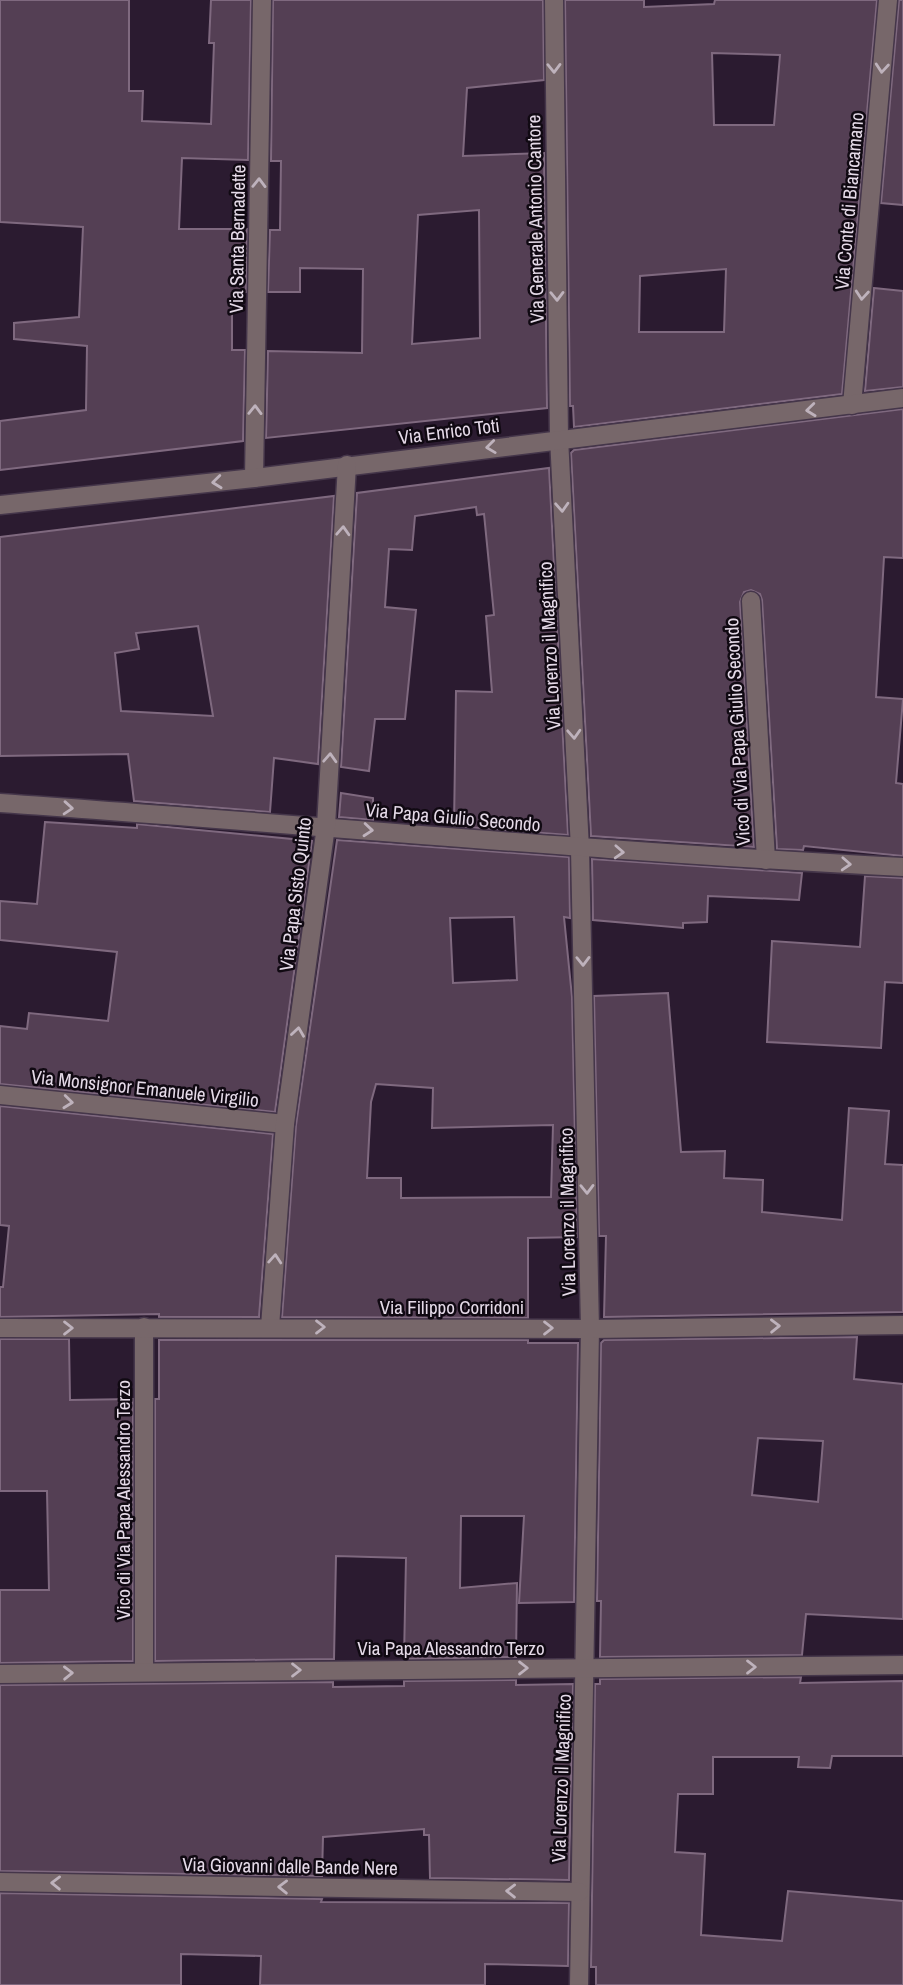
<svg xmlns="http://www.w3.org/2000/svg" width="903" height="1985" font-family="'Archivo Narrow',sans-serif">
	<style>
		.building { fill: #543f54; stroke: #7f697f; stroke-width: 2; fill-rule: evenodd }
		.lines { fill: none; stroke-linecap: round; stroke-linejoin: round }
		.minor-casing { stroke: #45364a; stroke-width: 21 }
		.minor { stroke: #77676a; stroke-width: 18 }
		.oneway { stroke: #beb2bc }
		.labels { text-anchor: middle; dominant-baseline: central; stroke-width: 5; stroke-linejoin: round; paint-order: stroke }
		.street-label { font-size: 19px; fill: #e5dae8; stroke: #100912 }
	</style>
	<rect width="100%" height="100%" fill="#2b1b30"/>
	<!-- building -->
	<g class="building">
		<polygon points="0,0 129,0 129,91 143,91 142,121 211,124 214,43 209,43 211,0 251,0 248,160 182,158 179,229 247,229 246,292 232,292 232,350 245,350 243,441 0,470 0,421 86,410 87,346 14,339 14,323 79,317 83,227 0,222"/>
		<path d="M273,0H543L544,80L467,88L463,156L544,153L547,408L266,438L268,351L362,353L363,269L300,268V292H268L270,230H280L281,161H271ZM479,210L480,338L412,344L418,215Z"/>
		<path d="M565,0H644V7L714,4L715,0H877L842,394L574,427L573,406H570ZM712,53L780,55L774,125H714ZM726,269L724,332H639L640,276Z"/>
		<polygon points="899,0 903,0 903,205 881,203"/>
		<polygon points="874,288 903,291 903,387 865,391"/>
		<polygon points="903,409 903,558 884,557 876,697 903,699 896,783 903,784 903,856 804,846 803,850 777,849 762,600 760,594 751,590 744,592 740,602 754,847 591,836 571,453 574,450"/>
		<polygon points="549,468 568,835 454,826 456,691 492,692 486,616 494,615 484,514 477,515 476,507 415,516 412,550 389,549 385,607 416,610 405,719 375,719 369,771 341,767 357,493"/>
		<path d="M334,496L318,764L274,758L270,812L134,801L128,754L0,756V537ZM198,626L213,716L121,711L115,653L139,649L136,633Z"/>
		<polygon points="341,793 373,798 373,820 339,817"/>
		<polygon points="45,822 137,828 137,824 312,841 275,1112 0,1084 0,1026 27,1029 29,1013 108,1021 117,952 0,940 0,901 37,904"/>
		<path d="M337,840L569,857L570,918L564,917L572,997L577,1237L528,1238V1318L282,1317L296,1125ZM514,917L517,980L453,983L450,918ZM376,1084L433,1088L432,1128L553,1125L551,1197L401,1198V1178H367L371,1102Z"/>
		<polygon points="592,859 802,873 799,900 708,896 707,922 683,923 683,928 593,920"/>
		<polygon points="865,876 903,878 903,983 885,982 881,1048 767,1042 772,941 860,947"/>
		<polygon points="668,993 681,1152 725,1151 724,1178 763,1180 762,1212 842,1220 849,1108 889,1111 885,1164 903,1165 903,1312 604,1317 606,1236 599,1236 594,996"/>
		<polygon points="0,1106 273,1134 259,1317 159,1317 159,1314 0,1317 0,1287 3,1287 9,1226 0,1225"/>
		<path d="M857,1337L854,1379L903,1384V1619L806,1614L802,1655L600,1657L601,1601H597L601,1343L604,1340ZM758,1438L823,1441L818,1502L752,1495Z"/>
		<polygon points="0,1339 69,1339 70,1400 133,1399 133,1661 0,1663 0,1590 49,1590 47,1491 0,1491"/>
		<polygon points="159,1340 528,1340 528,1343 578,1343 574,1602 519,1603 524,1516 461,1516 460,1588 517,1583 516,1657 404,1659 406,1558 336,1556 334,1659 155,1661 155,1399 159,1399"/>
		<polygon points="801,1677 800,1683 903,1681 903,1756 832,1756 830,1768 798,1767 799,1757 713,1757 713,1794 678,1794 675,1852 705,1854 701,1935 782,1941 788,1891 903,1901 903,1985 596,1985 596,1967 591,1967 595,1684 600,1684 600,1679"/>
		<polygon points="516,1680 516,1685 573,1684 569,1880 430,1878 429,1835 424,1835 424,1829 323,1837 322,1876 0,1871 0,1685 333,1682 333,1687 404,1686 404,1681"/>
		<polygon points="0,1893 322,1899 321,1902 569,1903 568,1966 485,1964 485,1985 260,1985 261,1956 181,1954 181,1985 0,1985"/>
	</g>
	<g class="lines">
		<defs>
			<g id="minor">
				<polyline points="554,0 559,438 580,849 590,1329 579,1985"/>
				<polyline points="852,405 888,0"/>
				<polyline points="254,478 262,0"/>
				<polyline points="0,505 254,478 903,398"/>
				<polyline points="751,601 766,860"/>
				<path d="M0,803C301,824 601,852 903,867"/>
				<polyline points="0,1095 285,1124"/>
				<polyline points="144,1327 144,1672"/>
				<polyline points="270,1327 285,1124 326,826 347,465"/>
				<polyline points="0,1328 590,1329 903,1325"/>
				<polyline points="0,1674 903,1665"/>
				<polyline points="0,1882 579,1892"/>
			</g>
		</defs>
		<!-- minor casing -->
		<use href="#minor" class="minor-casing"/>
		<!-- minor -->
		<use href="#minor" class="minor"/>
	</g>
	<!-- one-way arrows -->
	<defs><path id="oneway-chevron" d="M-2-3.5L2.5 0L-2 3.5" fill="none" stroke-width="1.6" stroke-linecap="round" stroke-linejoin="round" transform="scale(1.75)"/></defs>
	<g class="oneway">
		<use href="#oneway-chevron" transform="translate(554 68) rotate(89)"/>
		<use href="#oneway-chevron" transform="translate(882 68) rotate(95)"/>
		<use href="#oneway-chevron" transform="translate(259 183) rotate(-89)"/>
		<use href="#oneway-chevron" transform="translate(862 295) rotate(95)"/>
		<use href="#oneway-chevron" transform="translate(557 296) rotate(89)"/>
		<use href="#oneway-chevron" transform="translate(255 410) rotate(-89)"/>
		<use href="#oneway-chevron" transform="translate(811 410) rotate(174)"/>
		<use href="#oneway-chevron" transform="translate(491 447) rotate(173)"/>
		<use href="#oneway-chevron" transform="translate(217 482) rotate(174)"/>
		<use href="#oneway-chevron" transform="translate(562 507) rotate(87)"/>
		<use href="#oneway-chevron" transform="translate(343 531) rotate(-87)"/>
		<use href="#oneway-chevron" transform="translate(574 734) rotate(87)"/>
		<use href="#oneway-chevron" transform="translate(330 758) rotate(-87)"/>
		<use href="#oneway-chevron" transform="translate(68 808) rotate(4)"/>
		<use href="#oneway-chevron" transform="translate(368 830) rotate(5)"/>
		<use href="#oneway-chevron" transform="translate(619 852) rotate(3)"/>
		<use href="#oneway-chevron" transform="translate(846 864) rotate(3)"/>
		<use href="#oneway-chevron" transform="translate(583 961) rotate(89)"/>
		<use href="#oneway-chevron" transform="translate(298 1032) rotate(-82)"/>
		<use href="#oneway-chevron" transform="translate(68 1102) rotate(6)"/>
		<use href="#oneway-chevron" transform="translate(587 1189) rotate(89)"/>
		<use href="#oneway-chevron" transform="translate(275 1259) rotate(-86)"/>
		<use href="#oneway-chevron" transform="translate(775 1326) rotate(-1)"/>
		<use href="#oneway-chevron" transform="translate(320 1327)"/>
		<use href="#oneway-chevron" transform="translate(68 1328)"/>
		<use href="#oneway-chevron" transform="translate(548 1328)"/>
		<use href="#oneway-chevron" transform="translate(751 1667)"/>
		<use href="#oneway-chevron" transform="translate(523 1668)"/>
		<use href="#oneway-chevron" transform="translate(296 1670)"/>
		<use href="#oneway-chevron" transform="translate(68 1673) rotate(-1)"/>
		<use href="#oneway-chevron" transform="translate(56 1883) rotate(-179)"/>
		<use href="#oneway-chevron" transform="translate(283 1887) rotate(-179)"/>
		<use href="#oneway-chevron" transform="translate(511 1891) rotate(-179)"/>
	</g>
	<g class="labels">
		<!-- street labels -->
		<g class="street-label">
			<text transform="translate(849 201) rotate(-85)">Via Conte di Biancamano</text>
			<text transform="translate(535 219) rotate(-91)">Via Generale Antonio Cantore</text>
			<text transform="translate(237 239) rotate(-89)">Via Santa Bernadette</text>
			<text transform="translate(449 431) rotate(-7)">Via Enrico Toti</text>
			<text transform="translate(549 646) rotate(-93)">Via Lorenzo il Magnifico</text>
			<text transform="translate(737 732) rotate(-93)">Vico di Via Papa Giulio Secondo</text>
			<text transform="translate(453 817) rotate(5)">Via Papa Giulio Secondo</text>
			<text transform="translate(295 894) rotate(-83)">Via Papa Sisto Quinto</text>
			<text transform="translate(145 1088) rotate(6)">Via Monsignor Emanuele Virgilio</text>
			<text transform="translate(567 1212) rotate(-91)">Via Lorenzo il Magnifico</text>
			<text x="452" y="1307">Via Filippo Corridoni</text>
			<text transform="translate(123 1500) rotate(-90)">Vico di Via Papa Alessandro Terzo</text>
			<text x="451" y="1648">Via Papa Alessandro Terzo</text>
			<text transform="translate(561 1778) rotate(-88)">Via Lorenzo il Magnifico</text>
			<text transform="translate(290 1866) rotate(1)">Via Giovanni dalle Bande Nere</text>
		</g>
	</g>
</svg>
